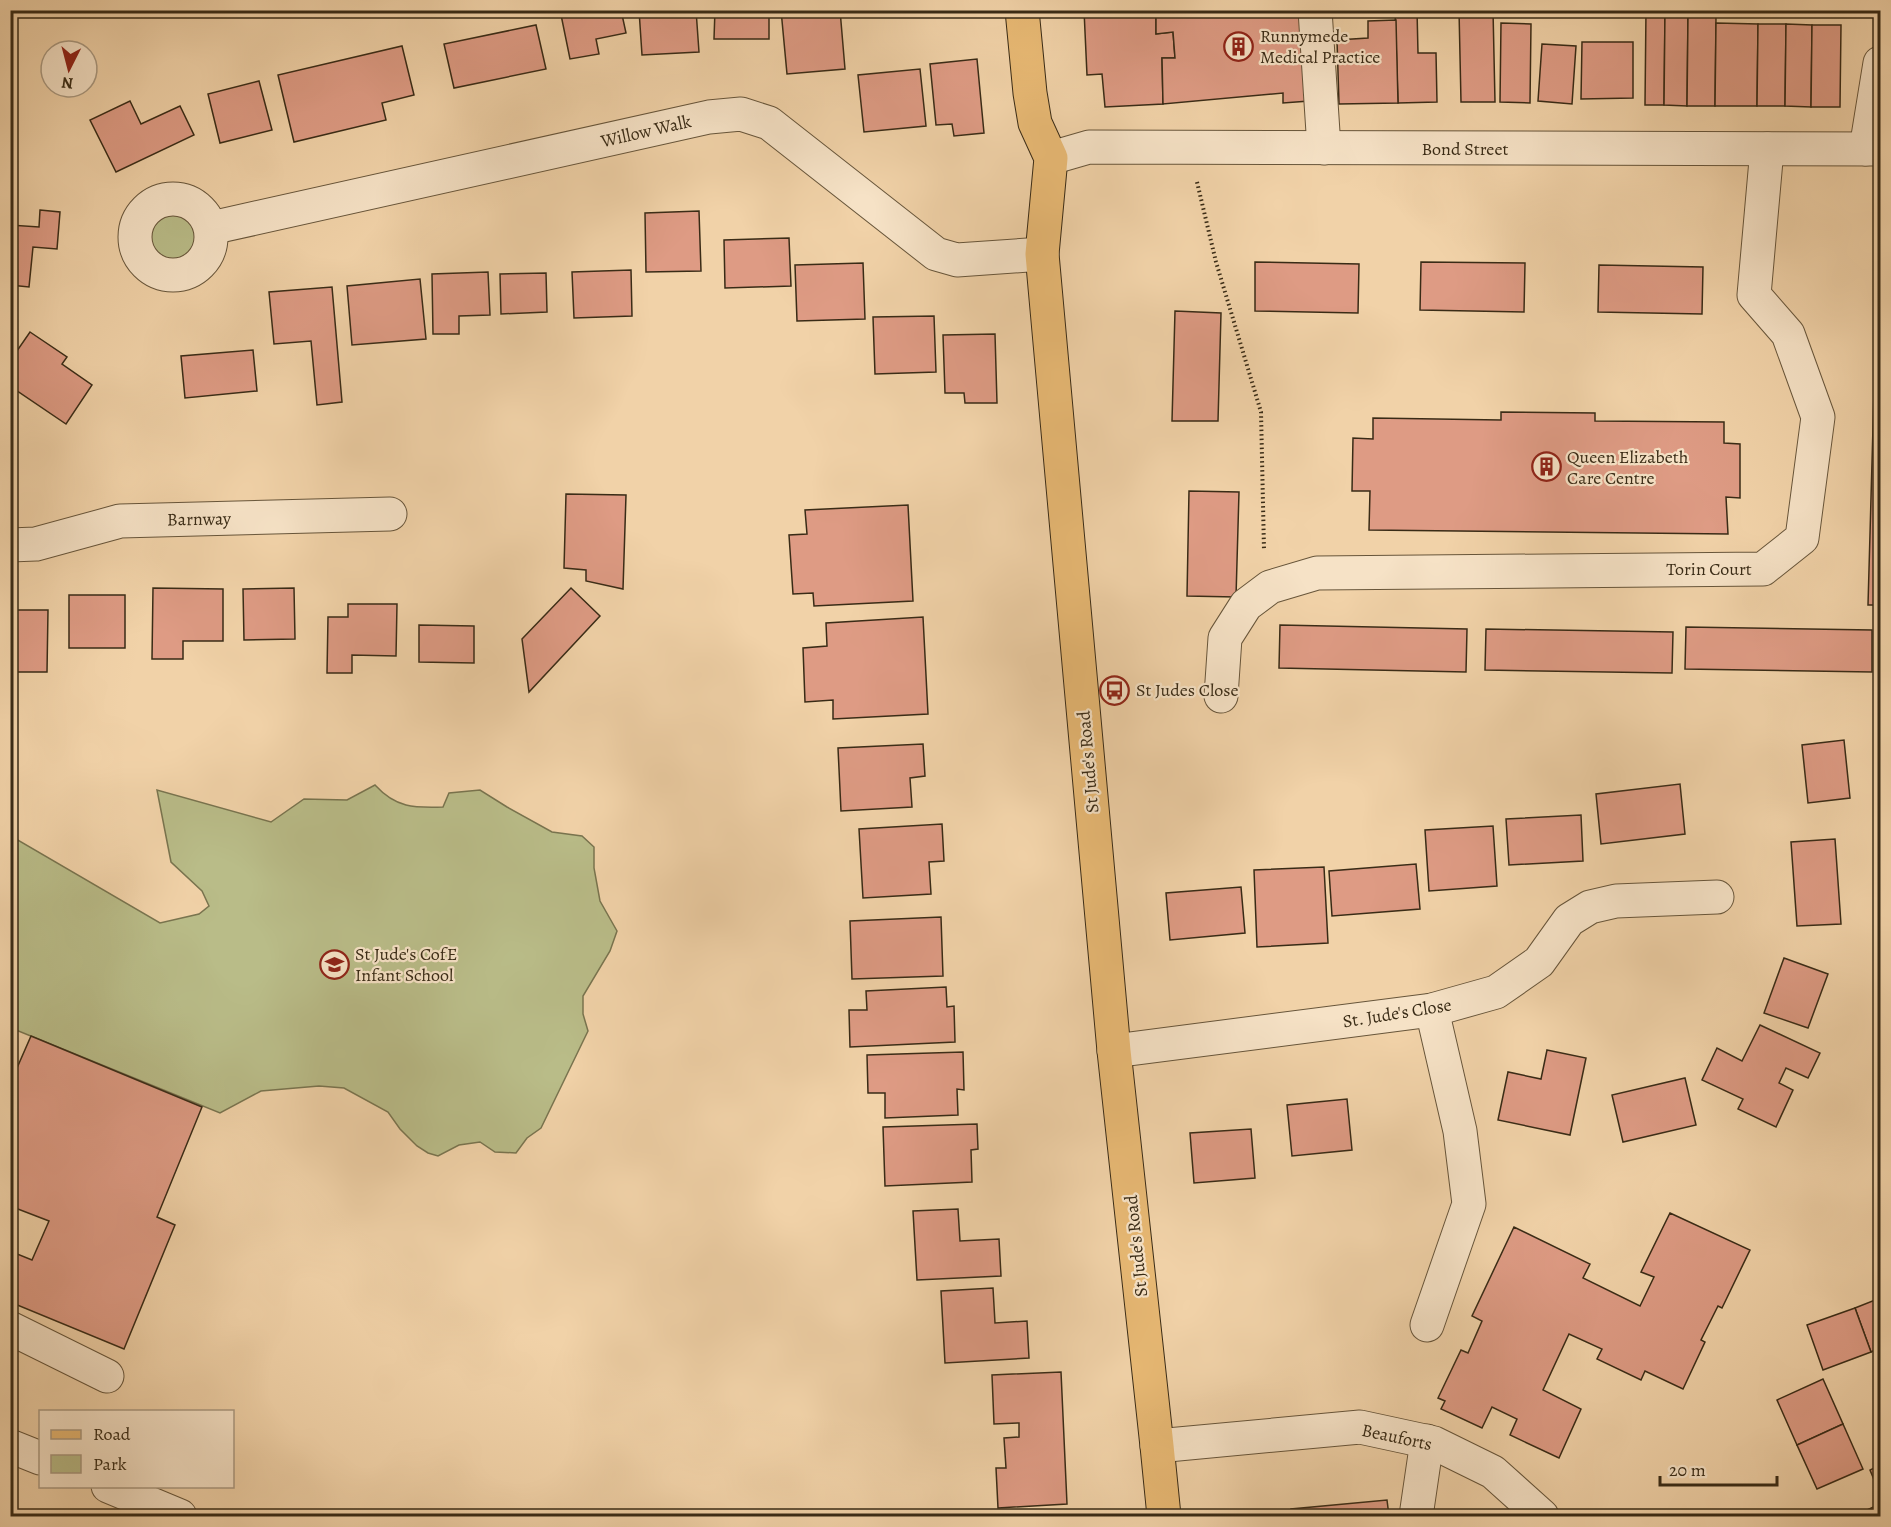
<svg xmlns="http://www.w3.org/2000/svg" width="1891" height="1527" font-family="Alegreya,serif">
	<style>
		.green { fill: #b9bc88; stroke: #79744f; stroke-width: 1.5 }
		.building { fill: #de9b84; stroke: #392b16; stroke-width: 1.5 }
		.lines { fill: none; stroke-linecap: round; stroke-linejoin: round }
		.minor-casing { stroke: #67553a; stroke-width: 35 }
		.major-casing { stroke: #392b16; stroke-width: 35 }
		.path { stroke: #392b16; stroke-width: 4; stroke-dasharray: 1.5 3; stroke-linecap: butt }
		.minor { stroke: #f6e2c6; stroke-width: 33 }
		.major { stroke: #e8b974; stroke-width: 33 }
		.labels { text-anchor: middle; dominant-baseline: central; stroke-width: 4.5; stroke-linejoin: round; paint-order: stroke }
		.poi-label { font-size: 18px; fill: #392b16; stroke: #f6e2c6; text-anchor: start }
		.street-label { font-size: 18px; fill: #392b16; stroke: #f6e2c6 }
	</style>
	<rect width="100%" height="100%" fill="#f1d2a8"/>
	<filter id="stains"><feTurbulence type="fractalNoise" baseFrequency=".00333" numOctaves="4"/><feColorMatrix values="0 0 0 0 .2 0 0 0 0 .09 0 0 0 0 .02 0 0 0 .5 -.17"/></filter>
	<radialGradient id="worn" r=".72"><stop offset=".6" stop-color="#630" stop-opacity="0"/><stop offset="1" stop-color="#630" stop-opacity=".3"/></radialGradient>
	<!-- green -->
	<g class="green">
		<circle cx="173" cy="237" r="24"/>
		<path d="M375,785C396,808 414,808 443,807L449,793L480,790L507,807L552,832L582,836L594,847V868L600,901L617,931L610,951L583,996V1014L588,1031L541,1128L527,1138L516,1153L495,1152L480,1142L459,1145L438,1156L428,1153L417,1146L400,1129L388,1112L344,1088L319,1086L261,1091L220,1113L11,1028V836L160,923L199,914L209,906L202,891L171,862L157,790L271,822L304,799L347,800Z"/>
	</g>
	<!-- building -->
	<g class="building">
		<polygon points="560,10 621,10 626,33 596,39 599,54 570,59"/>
		<polygon points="639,10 696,10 699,52 642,55"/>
		<polygon points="715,10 769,10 769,39 714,39"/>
		<polygon points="781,10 840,10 845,69 787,74"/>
		<polygon points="1084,10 1156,10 1156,34 1173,32 1175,58 1162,58 1163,104 1105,107 1102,74 1087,75"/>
		<polygon points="1156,10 1302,10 1309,101 1283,103 1283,93 1163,104 1162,58 1175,58 1173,32 1156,34"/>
		<polygon points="1395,10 1417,10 1418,53 1436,53 1437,102 1398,103"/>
		<polygon points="1459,10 1493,10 1495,102 1461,102"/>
		<polygon points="1646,10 1665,10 1664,105 1645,105"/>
		<polygon points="1665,10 1688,10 1687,106 1664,105"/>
		<polygon points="1688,16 1716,16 1715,106 1687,106"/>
		<polygon points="1396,20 1398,103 1339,104 1337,40 1368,38 1368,21"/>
		<polygon points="1501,23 1531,24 1530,103 1500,102"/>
		<polygon points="1716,23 1758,24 1757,106 1715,106"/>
		<polygon points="1758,24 1786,24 1785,106 1757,106"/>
		<polygon points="1786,24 1812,25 1811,107 1785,106"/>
		<polygon points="536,25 546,69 454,88 444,44"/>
		<polygon points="1812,25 1841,25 1840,107 1811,107"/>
		<polygon points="1582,42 1633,42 1633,98 1581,99"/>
		<polygon points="1542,44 1576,46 1572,104 1538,101"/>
		<polygon points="402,46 414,95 382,103 386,120 294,142 278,75"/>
		<polygon points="977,59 984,133 954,136 952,124 936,125 930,64"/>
		<polygon points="920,69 926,126 864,132 858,75"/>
		<polygon points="259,81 272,130 220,143 208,94"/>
		<polygon points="130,101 141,124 180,106 194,135 116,172 90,120"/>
		<polygon points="40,210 60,212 57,249 33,247 29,287 10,285 10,225 39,227"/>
		<polygon points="699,211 701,271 646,272 645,213"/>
		<polygon points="789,238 791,286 725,288 724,240"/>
		<polygon points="1255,262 1359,264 1358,313 1255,311"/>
		<polygon points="1421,262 1525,263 1524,312 1420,310"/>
		<polygon points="863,263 865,319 797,321 795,265"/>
		<polygon points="1599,265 1703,267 1702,314 1598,312"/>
		<polygon points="631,270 632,316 574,318 572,272"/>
		<polygon points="488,272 490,315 459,316 459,334 433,334 432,274"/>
		<polygon points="546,273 547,312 501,314 500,274"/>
		<polygon points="420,279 426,339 352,345 347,286"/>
		<polygon points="332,287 342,402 317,405 311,341 274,344 269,292"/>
		<polygon points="1175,311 1221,313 1218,421 1172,421"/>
		<polygon points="934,316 936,372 875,374 873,317"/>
		<polygon points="30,332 67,357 62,364 92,385 66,424 10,386 10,361"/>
		<polygon points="995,334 997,403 965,403 964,393 945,393 943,335"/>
		<polygon points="253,350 257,391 185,398 181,356"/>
		<polygon points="1875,356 1880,356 1880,605 1868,605"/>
		<polygon points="1501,412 1595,413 1595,421 1724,422 1724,443 1740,444 1740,498 1726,497 1728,534 1369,530 1370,491 1352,491 1353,438 1373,439 1373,418 1501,420"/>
		<polygon points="1189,491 1239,492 1236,597 1187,596"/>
		<polygon points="566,494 626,495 623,589 586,581 586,570 564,568"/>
		<polygon points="908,505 913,601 814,606 813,593 793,594 789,535 807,534 805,510"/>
		<polygon points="153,588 223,589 223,641 183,641 183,659 152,659"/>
		<polygon points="294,588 295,639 244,640 243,589"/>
		<polygon points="571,588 600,616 529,692 522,639"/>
		<rect x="69" y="595" width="56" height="53"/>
		<polygon points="348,604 397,604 396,656 352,655 352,673 327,673 328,617 348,617"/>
		<polygon points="10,610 48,610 47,672 10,672"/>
		<polygon points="923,617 928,714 833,719 833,700 805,702 803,648 827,646 826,623"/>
		<polygon points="419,625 474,626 474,663 419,662"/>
		<polygon points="1280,625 1467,629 1466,672 1279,668"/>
		<polygon points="1686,627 1872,630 1872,672 1685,669"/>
		<polygon points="1486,629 1673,632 1672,673 1485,670"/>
		<polygon points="1844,740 1850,798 1808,803 1802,745"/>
		<polygon points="923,744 925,776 910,778 912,807 841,811 838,748"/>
		<polygon points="1680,784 1685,834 1601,844 1596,794"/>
		<polygon points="1581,815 1583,861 1509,865 1506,819"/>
		<polygon points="942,824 944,861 929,862 931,894 863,898 859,829"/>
		<polygon points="1493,826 1497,886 1429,891 1425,830"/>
		<polygon points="1835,839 1841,924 1797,926 1791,842"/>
		<polygon points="1416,864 1420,909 1332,916 1329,871"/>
		<polygon points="1324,867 1328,943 1257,947 1254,870"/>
		<polygon points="1241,887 1245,933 1170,940 1166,893"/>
		<polygon points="941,917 943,976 852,979 850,921"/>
		<polygon points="1784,958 1828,974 1808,1028 1764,1013"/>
		<polygon points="946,987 947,1007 954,1006 955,1042 850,1047 849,1010 867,1010 866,991"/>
		<polygon points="1760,1025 1820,1053 1808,1078 1786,1068 1779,1083 1793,1090 1776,1127 1738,1109 1743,1099 1702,1080 1717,1048 1742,1061"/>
		<polygon points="31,1036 202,1107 157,1217 175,1225 124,1349 10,1302 10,1251 32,1260 49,1221 10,1206 10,1084"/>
		<polygon points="1547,1050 1586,1058 1570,1135 1498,1120 1508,1072 1541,1079"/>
		<polygon points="963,1052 964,1090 957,1089 958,1115 885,1118 885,1093 868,1093 867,1055"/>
		<polygon points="1685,1078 1696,1125 1623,1142 1612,1095"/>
		<polygon points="1347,1099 1352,1150 1292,1156 1287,1105"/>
		<polygon points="977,1124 978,1149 971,1150 972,1182 885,1186 883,1127"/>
		<polygon points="1251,1129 1255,1178 1194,1183 1190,1133"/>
		<polygon points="958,1209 960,1241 999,1239 1001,1276 917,1280 913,1211"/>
		<polygon points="1670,1213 1750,1250 1722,1308 1718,1306 1701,1340 1705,1342 1683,1389 1645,1371 1641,1380 1597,1359 1602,1349 1569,1334 1543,1390 1581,1409 1559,1458 1510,1435 1517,1419 1492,1407 1482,1428 1441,1409 1445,1401 1438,1398 1461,1350 1468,1353 1482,1321 1472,1316 1514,1227 1590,1264 1583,1278 1640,1306 1654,1277 1641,1272"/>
		<polygon points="993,1288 995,1323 1027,1321 1029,1358 945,1363 941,1291"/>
		<polygon points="1880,1298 1880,1348 1871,1352 1855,1308"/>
		<polygon points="1855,1308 1871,1352 1823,1370 1807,1325"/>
		<polygon points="1061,1372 1067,1504 998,1508 996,1468 1006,1468 1004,1438 1019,1437 1019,1423 994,1424 992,1375"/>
		<polygon points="1823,1379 1843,1424 1797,1445 1777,1400"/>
		<polygon points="1843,1424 1863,1469 1817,1489 1797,1445"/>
		<polygon points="1880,1465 1880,1494 1870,1470"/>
		<polygon points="1387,1500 1389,1516 1292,1516 1291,1509"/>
		<polygon points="1880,1504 1880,1515 1869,1509"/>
	</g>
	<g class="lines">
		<defs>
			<g id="minor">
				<polyline points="1315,10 1324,148"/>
				<polyline points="1866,149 1880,63"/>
				<polyline points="1051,158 1089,147 1880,149"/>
				<circle cx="173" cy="237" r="38"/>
				<polyline points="211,228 709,117 741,114 769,123 936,254 957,260 1042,254"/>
				<polyline points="10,545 36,544 120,521 390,514"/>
				<polyline points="1221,696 1225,638 1246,605 1270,587 1317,573 1763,569 1802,538 1818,417 1788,334 1754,295 1767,149"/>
				<polyline points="1114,1051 1432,1010 1496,992 1539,962 1569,920 1590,907 1616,901 1717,897"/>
				<polyline points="1427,1325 1469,1204 1460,1131 1432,1010"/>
				<polyline points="10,1328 107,1376"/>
				<polyline points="10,1446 40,1458"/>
				<polyline points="1157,1446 1360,1427 1434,1443 1493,1472 1542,1516"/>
				<polyline points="108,1486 180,1516"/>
				<polyline points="1416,1516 1427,1441"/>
			</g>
			<polyline id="major" points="1022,10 1030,93 1035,123 1051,158 1042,254 1114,1051 1157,1446 1164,1516"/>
		</defs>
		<!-- minor casing -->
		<use href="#minor" class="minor-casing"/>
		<!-- major casing -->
		<use href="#major" class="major-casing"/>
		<!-- path -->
		<polyline class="path" points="1197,182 1216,262 1261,412 1264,550"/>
		<!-- minor -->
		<use href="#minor" class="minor"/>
		<!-- major -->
		<use href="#major" class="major"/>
	</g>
	<!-- icons -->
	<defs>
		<symbol id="building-ring" viewBox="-11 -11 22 22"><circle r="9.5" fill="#f6e2c6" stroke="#8f2418" stroke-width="1.5"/><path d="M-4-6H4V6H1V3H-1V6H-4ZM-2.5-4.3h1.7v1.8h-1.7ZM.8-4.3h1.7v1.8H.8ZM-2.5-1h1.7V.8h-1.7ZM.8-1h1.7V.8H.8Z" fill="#8f2418"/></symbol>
		<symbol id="bus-ring" viewBox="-11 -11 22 22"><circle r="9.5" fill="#f6e2c6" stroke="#8f2418" stroke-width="1.5"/><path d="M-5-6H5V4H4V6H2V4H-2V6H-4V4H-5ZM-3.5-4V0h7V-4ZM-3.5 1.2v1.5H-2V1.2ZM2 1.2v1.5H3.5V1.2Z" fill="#8f2418"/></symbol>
		<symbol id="school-ring" viewBox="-11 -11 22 22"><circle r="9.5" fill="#f6e2c6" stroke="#8f2418" stroke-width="1.5"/><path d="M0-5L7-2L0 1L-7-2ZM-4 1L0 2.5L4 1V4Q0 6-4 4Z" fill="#8f2418"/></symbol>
	</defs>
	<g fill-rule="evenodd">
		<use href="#building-ring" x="1222" y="30" width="33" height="33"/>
		<use href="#building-ring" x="1530" y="450" width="33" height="33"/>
		<use href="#bus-ring" x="1098" y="674" width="33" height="33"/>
		<use href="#school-ring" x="318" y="948" width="33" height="33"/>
	</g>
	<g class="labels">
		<!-- poi labels -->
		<g class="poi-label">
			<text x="1260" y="36">Runnymede<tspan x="1260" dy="21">Medical Practice</tspan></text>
			<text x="1567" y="457">Queen Elizabeth<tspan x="1567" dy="21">Care Centre</tspan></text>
			<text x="1136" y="690">St Judes Close</text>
			<text x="355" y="954">St Jude's CofE<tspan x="355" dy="21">Infant School</tspan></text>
		</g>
		<!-- street labels -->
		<g class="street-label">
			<text transform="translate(646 131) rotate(-13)">Willow Walk</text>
			<text x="1465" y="149">Bond Street</text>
			<text transform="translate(199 519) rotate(-1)">Barnway</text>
			<text x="1709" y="569">Torin Court</text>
			<text transform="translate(1088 762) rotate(-95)">St Jude's Road</text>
			<text transform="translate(1397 1013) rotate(-9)">St. Jude's Close</text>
			<text transform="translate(1136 1246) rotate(-96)">St Jude's Road</text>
			<text transform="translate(1397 1437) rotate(12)">Beauforts</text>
		</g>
	</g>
	<!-- margin -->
	<rect width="1891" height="1527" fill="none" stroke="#f1d2a8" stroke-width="36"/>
	<rect x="12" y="12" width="1867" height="1503" fill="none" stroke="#392b16" stroke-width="3"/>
	<rect x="18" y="18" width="1855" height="1491" fill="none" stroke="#392b16" stroke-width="1.5"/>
	<!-- legend -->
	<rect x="39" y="1410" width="195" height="78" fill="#f6e2c6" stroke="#aa9980" stroke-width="1.5"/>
	<rect x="51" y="1430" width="30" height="9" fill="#e8b974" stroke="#aa9980" stroke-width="1.5"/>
	<text x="93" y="1440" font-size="18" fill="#392b16">Road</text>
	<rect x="51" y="1455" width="30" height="18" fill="#b9bc88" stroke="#aa9980" stroke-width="1.5"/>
	<text x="93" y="1470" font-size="18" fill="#392b16">Park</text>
	<!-- north arrow -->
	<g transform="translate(69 69) rotate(186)"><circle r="28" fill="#f6e2c6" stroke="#aa9980" stroke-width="1.5"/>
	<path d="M0-4.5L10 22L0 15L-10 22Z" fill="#8f2418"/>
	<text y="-9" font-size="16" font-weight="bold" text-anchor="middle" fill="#392b16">N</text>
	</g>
	<!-- scale -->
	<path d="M1660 1476v9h117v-9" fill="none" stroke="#392b16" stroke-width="3"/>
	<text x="1669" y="1476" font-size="18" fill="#392b16" stroke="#f6e2c6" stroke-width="4.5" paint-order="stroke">20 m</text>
	<rect width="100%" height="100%" filter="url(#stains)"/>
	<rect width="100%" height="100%" fill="url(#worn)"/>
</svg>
